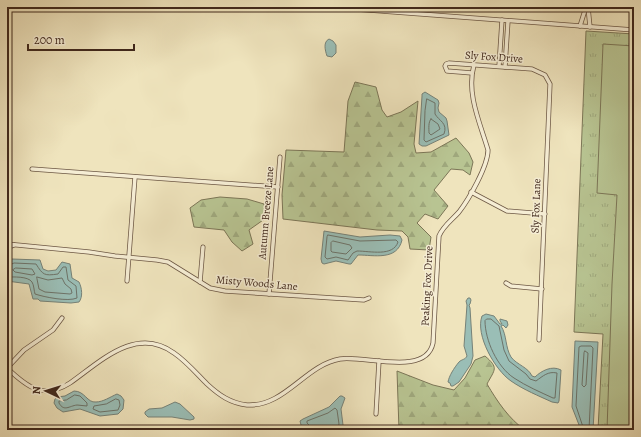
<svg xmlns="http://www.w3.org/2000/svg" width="641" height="437" font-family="Alegreya,serif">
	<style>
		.grass { fill: url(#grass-tufts); stroke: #7c7657 }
		.forest { fill: url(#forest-firs); stroke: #7c7657 }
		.pitch { fill: #b8c492; stroke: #7c7657 }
		.water { fill: #9abeb6; stroke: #768278 }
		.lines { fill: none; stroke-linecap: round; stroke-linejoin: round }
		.shore { stroke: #6d7369; stroke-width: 1 }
		.minor-casing { stroke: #6c5744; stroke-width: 5 }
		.minor { stroke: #f5edd4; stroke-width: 3.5 }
		.labels { text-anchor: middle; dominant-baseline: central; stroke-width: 3; stroke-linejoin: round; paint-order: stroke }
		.street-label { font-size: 11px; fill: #40281c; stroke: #f5edd4 }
	</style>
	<defs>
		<pattern id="grass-tufts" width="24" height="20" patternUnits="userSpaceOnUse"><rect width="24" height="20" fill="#b8c492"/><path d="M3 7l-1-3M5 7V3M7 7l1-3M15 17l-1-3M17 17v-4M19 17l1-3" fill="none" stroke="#9fa87d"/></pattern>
		<pattern id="forest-firs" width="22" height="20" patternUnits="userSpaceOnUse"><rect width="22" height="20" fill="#b8c492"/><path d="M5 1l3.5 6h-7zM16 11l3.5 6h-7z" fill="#9fa87d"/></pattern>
	</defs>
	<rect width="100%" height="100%" fill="#efe4bd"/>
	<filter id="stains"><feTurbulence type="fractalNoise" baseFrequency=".005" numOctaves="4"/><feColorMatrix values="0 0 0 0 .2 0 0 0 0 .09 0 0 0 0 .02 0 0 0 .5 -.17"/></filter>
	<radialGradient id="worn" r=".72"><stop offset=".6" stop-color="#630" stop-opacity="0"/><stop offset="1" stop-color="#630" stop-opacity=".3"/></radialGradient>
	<!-- grass -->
	<polygon class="grass" points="586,31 634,34 634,430 598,430 603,334 574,332"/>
	<!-- forest -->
	<g class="forest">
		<polygon points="355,82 376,87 382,110 387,117 401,112 418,101 414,144 416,153 431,152 456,138 469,153 473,162 470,175 463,170 451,169 434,190 448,206 438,219 425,214 417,223 431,237 429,250 410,249 408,237 402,231 377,230 283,219 282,195 286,150 344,152 348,101"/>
		<polygon points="220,197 247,199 264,204 266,218 249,230 253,244 242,251 232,242 224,230 194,227 190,208 201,200"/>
		<path d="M485,356C499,368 495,369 487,384C497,401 509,419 525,430H399L397,371L433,385L454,390L465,378L475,360Z"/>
	</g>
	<!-- pitch -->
	<polygon class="pitch" points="603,44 634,46 634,430 607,430 612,284 617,195 597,193"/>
	<!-- water -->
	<g class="water">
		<path d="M329,39L333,41L336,45V53L332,57L327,56C325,50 323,42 329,39Z"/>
		<polygon points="425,92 438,100 439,103 438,108 439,112 446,118 447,121 449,135 426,146 422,146 419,144 422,96 422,94"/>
		<path d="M324,231L360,237L390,235L400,236L402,240C397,261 374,255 358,255L351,264H349L336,261L324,264L322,263L321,259Z"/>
		<path d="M12,259L40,260L43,269L48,271L56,270L62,262L70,264L72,278L79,282C82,288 83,297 79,302L71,303L40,301L38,299H33L29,284L7,281V263Z"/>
		<path d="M468,298H470L471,300L470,304L469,305L470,308L473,356L471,364L459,382L453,386H451L450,383L448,382C449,376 454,368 459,362C462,359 465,360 467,356L464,346L467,305L466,301Z"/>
		<path d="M486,314L494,316L500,324H502L500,321V319L507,321L508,325L506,328L503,325L501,326C507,335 505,347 511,357C517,365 528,367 532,376L535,377C541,371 552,365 561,370L559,401L558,403L552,402C539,396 524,390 511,381C495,370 475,335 482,316Z"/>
		<polygon points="575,341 598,342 593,430 581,430 572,407"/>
		<path d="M74,391C85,391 87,403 96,402C103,402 110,397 117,394L121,396L124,400L123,409L118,414L100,416L80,409L63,412L57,408L54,403L55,399L57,397L65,396Z"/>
		<polygon points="340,396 342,396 345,398 341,409 343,425 340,430 310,429 301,425 300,421 303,419 329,407"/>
		<polygon points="175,402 180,404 194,417 194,419 190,420 172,417 148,417 145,414 145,412 149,409 162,408"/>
	</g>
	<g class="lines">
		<!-- shore -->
		<g class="shore">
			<path d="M427,99L435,103V114C439,121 448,123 444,134L426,142L424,140L425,111Z"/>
			<path d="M431,119L438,124L440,129L431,135L429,133C429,129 428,122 431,119Z"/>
			<path d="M328,235L360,241L396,240L398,242C393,257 370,251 357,251L353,253L348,260L336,257L327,259L325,257L327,237Z"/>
			<polygon points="333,241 350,245 352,248 346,254 332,252 331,251 331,243"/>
			<path d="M7,266L14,263L36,264C43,275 44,276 58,274L63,267H66L68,280L76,286L77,298C68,302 44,297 35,294C34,291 34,285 32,282C28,276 13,277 7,277"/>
			<polygon points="16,268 32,269 35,274 32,275 15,272 13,270"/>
			<polygon points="37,277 48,280 62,278 65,284 71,289 72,293 70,294 45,292 39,289 37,279"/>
			<path d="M487,319H491L499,326L504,350L509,361L526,374L530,379L536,381C543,376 548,371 557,373L555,398H553C540,392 526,386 514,378C497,367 485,340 485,321Z"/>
			<polygon points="585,351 588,353 586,385 584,387 582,385 584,353"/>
			<path d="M75,395L80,396L87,403V406C84,406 80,405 77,405C69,406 64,412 59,403V401L66,400Z"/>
			<polygon points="116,399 119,400 120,405 118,410 100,412 93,409 94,406 106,404"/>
			<polyline points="311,430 310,426 307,423 307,421 328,413 335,408 337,410 339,424 337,430"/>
			<polyline points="584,430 576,406 579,347 581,346 591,346 593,348 589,430"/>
		</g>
		<defs>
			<g id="minor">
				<polyline points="328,7 634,30"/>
				<polyline points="588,7 590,27"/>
				<polyline points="580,26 586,7"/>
				<polyline points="499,66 502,20"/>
				<polyline points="505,67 508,21"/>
				<polyline points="472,73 447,71 445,66 446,64 449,63 532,69 545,75 550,84 539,340"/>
				<polyline points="32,169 278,187"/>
				<polyline points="471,192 507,211 545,214"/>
				<polyline points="7,244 89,252 115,256 157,260 168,262 210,288 225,291 364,300 369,298"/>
				<polyline points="7,248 14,245"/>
				<polyline points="127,281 135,177"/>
				<polyline points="200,282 203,247"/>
				<polyline points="506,283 511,286 542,289"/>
				<polyline points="269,294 280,157"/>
				<path d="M7,368C27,387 43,400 70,383C100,362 136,325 174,353C186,361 197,374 207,384C219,395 230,403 247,405C285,407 305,365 340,359C365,355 426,377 433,343L439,236C443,226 452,220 459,212C469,199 488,166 488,150C480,123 466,93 474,65"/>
				<polyline points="7,368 24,350 53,330 62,318"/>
				<polyline points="376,414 379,361"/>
				<polyline points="47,430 61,430"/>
			</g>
		</defs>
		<!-- minor casing -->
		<use href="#minor" class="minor-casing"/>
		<!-- minor -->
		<use href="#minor" class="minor"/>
	</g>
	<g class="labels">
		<!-- street labels -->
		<g class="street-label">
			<text transform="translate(494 57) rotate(4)">Sly Fox Drive</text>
			<text transform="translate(536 206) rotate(-88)">Sly Fox Lane</text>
			<text transform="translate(266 213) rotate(-85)">Autumn Breeze Lane</text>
			<text transform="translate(257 283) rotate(5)">Misty Woods Lane</text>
			<text transform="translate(427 286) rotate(-87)">Peaking Fox Drive</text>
		</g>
	</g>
	<!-- margin -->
	<rect width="641" height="437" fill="none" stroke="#efe4bd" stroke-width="24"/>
	<rect x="8" y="8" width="625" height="421" fill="none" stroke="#40281c" stroke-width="2"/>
	<rect x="12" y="12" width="617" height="413" fill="none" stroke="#40281c"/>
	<!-- north arrow -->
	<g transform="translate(46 391) rotate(274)" stroke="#f5edd4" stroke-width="3" paint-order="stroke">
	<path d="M0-3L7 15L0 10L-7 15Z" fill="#40281c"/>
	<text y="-6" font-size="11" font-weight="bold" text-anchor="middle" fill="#40281c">N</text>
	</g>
	<!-- scale -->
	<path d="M28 44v6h106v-6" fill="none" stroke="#40281c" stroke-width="2"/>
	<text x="34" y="44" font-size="12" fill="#40281c" stroke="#f5edd4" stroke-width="3" paint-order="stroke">200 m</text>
	<rect width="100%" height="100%" filter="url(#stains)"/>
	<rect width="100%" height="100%" fill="url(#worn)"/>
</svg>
